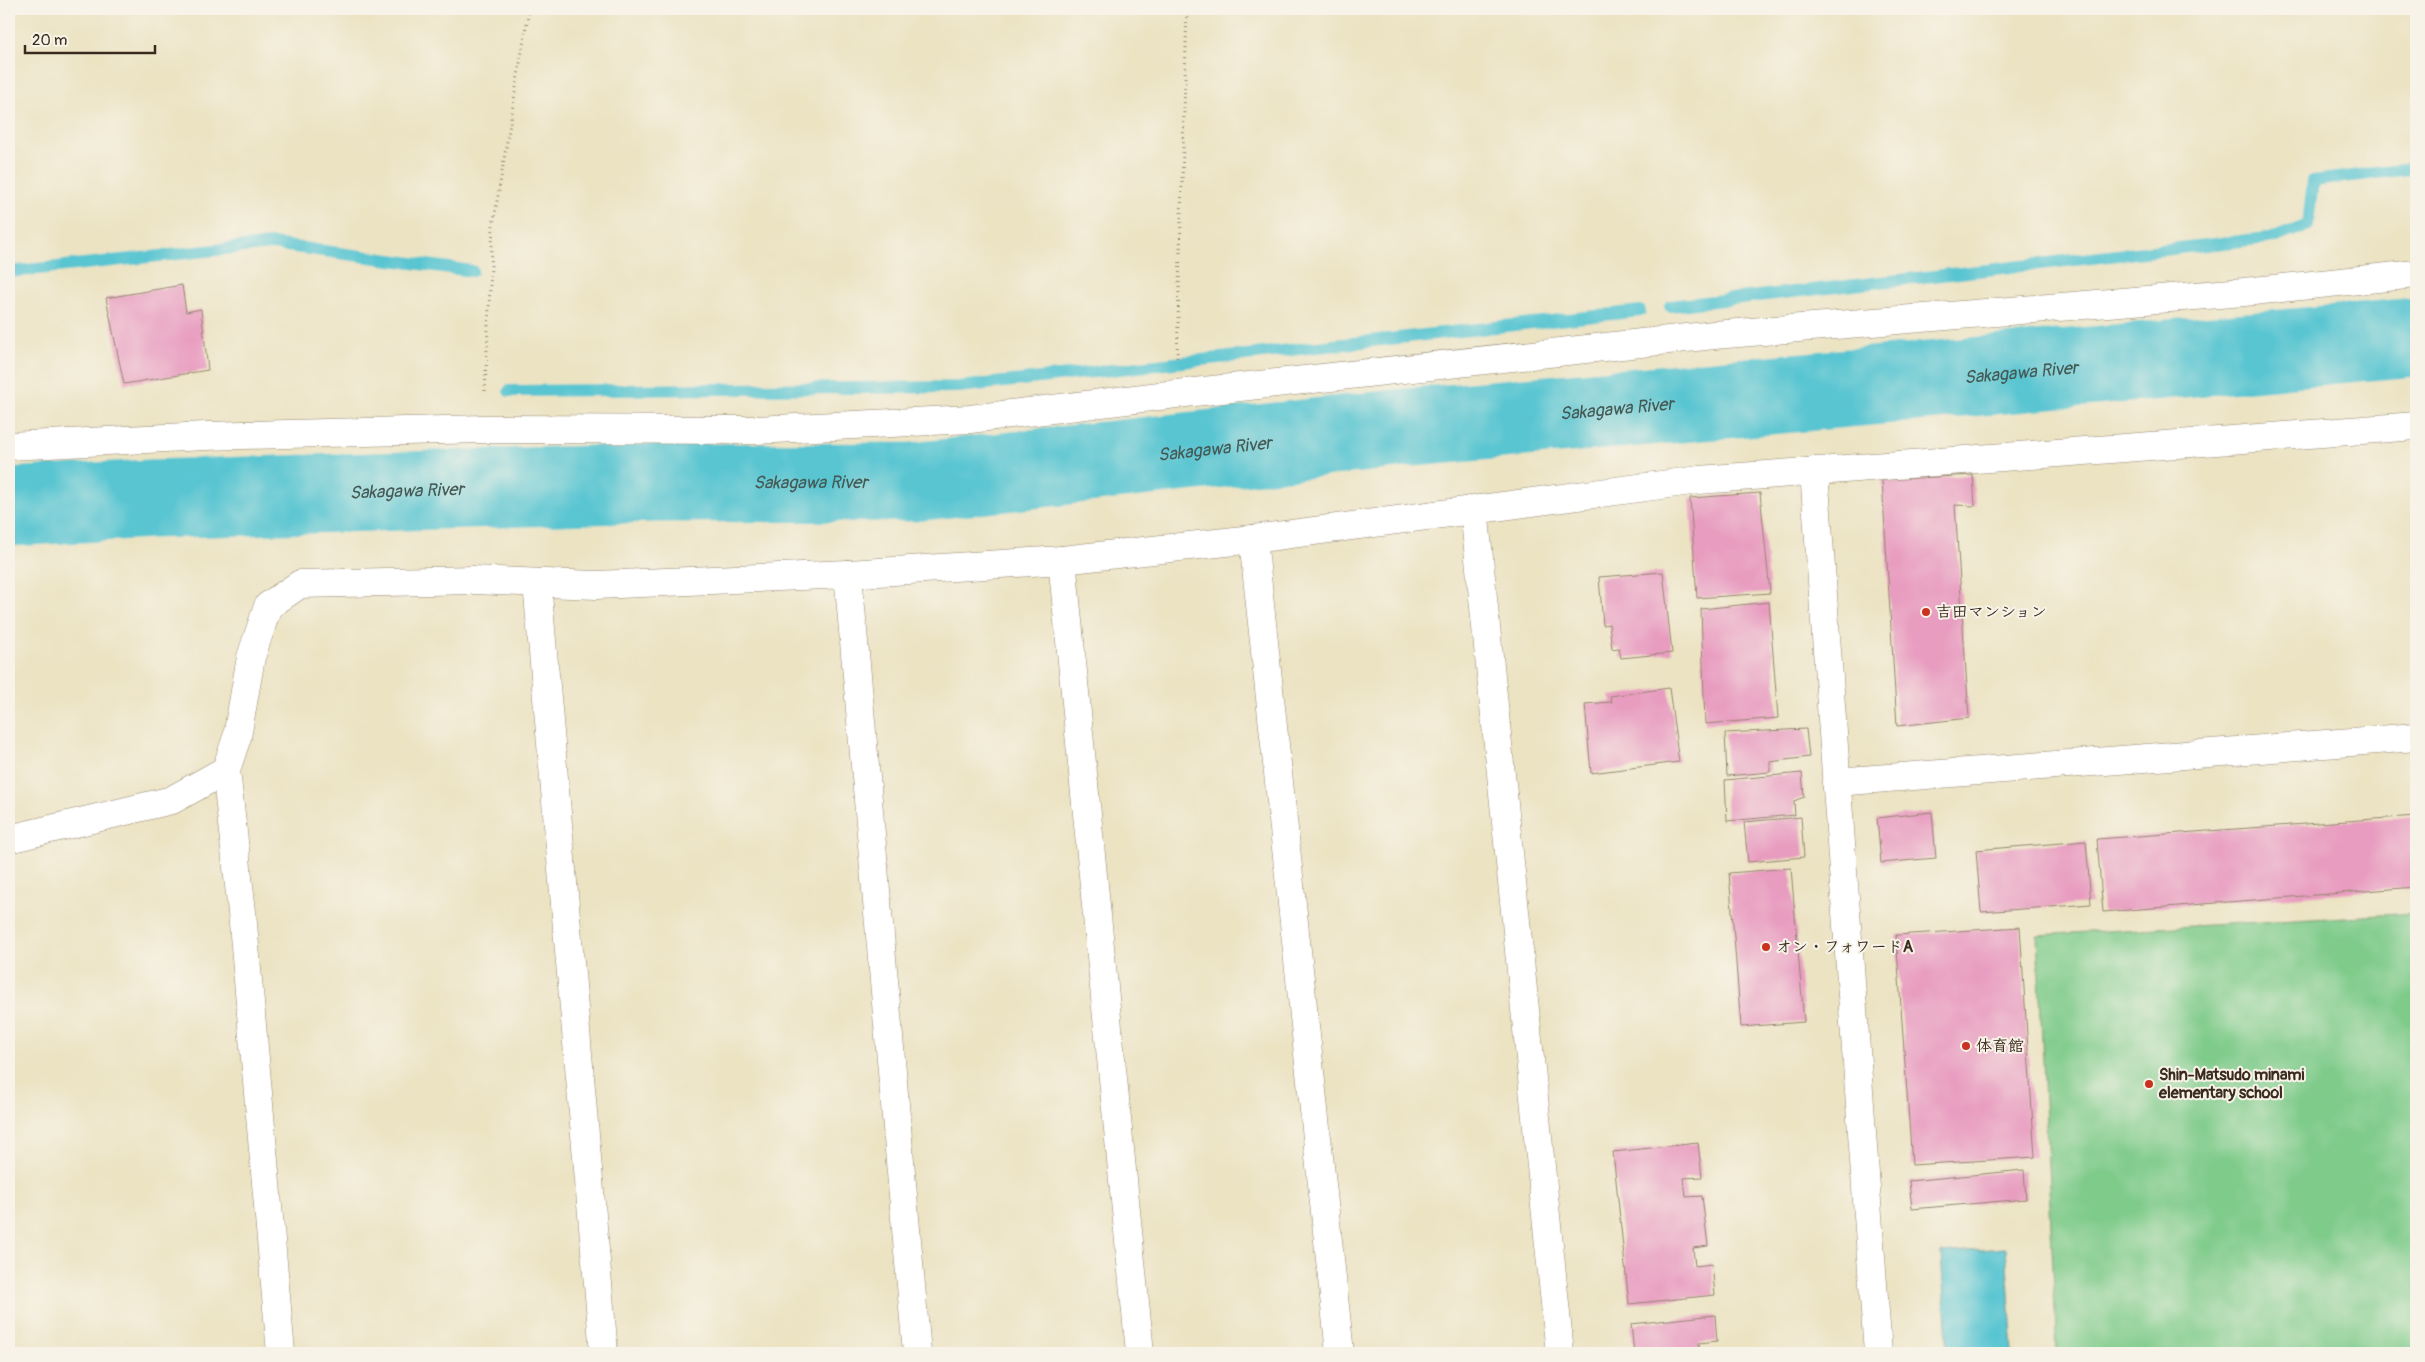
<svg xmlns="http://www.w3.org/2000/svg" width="2425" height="1362" font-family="Pangolin,'Klee One',sans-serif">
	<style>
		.green { fill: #7ecb8a; stroke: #5c7a54 }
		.water { fill: #59c5d1; stroke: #4a7878 }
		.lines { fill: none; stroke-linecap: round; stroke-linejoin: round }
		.stream { stroke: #59c5d1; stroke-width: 12 }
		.river { stroke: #59c5d1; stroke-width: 79 }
		.building { fill: #e89cc0 }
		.minor-casing { stroke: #948670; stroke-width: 29 }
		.tertiary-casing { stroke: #948670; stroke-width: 29 }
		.path { stroke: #948670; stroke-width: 3; stroke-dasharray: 1 4; stroke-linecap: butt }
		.minor { stroke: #fff; stroke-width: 28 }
		.tertiary { stroke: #fff; stroke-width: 28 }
		.poi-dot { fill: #c8321e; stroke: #f7f3e8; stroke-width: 2 }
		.labels { text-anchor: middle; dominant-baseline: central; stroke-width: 4; stroke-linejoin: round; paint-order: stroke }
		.poi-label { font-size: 16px; font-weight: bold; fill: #3b2a1e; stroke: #f7f3e8; text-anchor: start }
		.water-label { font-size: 18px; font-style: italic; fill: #445854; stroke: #f7f3e8 }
	</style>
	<rect width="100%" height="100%" fill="#f7f3e8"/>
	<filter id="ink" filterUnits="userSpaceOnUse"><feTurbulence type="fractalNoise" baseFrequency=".02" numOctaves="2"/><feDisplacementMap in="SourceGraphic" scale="10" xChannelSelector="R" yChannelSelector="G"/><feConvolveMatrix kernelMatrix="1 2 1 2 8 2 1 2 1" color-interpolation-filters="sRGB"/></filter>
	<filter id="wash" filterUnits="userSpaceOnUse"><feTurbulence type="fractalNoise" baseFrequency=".0096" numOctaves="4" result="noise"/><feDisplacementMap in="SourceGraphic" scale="20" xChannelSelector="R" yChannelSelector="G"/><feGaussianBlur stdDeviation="1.12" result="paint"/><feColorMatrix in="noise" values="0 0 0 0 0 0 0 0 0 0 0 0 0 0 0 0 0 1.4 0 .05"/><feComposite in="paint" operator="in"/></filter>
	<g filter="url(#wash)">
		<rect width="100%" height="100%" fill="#ece3c3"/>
		<!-- green -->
		<polygon class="green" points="2416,913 2416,1353 2057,1353 2037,935"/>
		<!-- water -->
		<polygon class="water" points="2006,1248 2013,1353 1948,1353 1941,1253"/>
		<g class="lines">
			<!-- stream -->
			<g class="stream">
				<polyline points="9,272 272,244 472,271"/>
				<polyline points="1670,306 2276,237 2308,225 2313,181 2416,168"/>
				<polyline points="509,391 959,387 1640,311"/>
			</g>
			<!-- river -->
			<path class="river" id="s1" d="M9,507L150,499L655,483L913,482L1414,427L2416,337"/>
		</g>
		<g id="blocks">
			<!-- building -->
			<g class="building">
				<polygon points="182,285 186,312 201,309 208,370 124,384 106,298"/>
				<polygon points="1973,475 1975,506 1955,505 1969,718 1897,726 1882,480"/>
				<polygon points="1760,493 1770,593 1697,598 1690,498"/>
				<polygon points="1663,572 1672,653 1621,658 1619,648 1612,649 1609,624 1603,625 1599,577"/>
				<polygon points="1769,602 1778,718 1705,724 1701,609"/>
				<polygon points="1669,688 1679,762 1591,773 1585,704 1612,702 1610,696"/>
				<polygon points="1806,729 1809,757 1770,762 1770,772 1727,776 1725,733"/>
				<polygon points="1802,773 1804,797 1794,801 1795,815 1727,821 1725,780"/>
				<polygon points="1932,812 1936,858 1881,863 1877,818"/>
				<polygon points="2416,816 2416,887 2103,912 2097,839"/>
				<polygon points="1801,817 1804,857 1748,862 1744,822"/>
				<polygon points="2086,841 2091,904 1981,912 1976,850"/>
				<polygon points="1791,868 1804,1022 1741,1027 1729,873"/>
				<polygon points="2020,927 2035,1157 1912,1165 1896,935"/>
				<polygon points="1698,1143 1702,1177 1684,1178 1686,1197 1702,1196 1708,1246 1693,1248 1695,1266 1712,1264 1715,1295 1629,1304 1613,1152"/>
				<polygon points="2024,1170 2026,1199 1912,1209 1909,1181"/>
				<polygon points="1715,1315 1717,1341 1699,1343 1700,1353 1634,1353 1631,1324"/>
			</g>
		</g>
	</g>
	<g filter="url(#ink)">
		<use href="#blocks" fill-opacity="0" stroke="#948670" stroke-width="1"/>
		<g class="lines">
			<defs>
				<g id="minor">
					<polyline points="9,446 205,436 484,429 756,430 970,419 1176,394 1714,335 2244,292 2416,274"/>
					<polyline points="1814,471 1878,1353"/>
					<polyline points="1474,509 1560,1353"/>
					<polyline points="1253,539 1340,1353"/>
					<polyline points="1062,560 1140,1353"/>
					<polyline points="848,574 917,1353"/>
					<polyline points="226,770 242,912 281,1353"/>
					<polyline points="1836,782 2416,737"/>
					<polyline points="9,839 172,800 226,770 237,737 251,657 268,606 300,584 473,580 596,585 848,574 1062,560 1253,539 1699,480 2416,426"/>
				</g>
				<polyline id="tertiary" points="537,583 604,1353"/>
			</defs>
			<!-- minor casing -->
			<use href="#minor" class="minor-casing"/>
			<!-- tertiary casing -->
			<use href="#tertiary" class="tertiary-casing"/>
			<!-- path -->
			<g class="path">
				<polyline points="1177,358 1187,9"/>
				<polyline points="485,391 493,226 529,9"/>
			</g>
			<!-- minor -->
			<use href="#minor" class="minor"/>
			<!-- tertiary -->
			<use href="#tertiary" class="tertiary"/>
		</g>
	</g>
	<!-- markers -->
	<g class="poi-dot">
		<circle cx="1926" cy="612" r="5"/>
		<circle cx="1766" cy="947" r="5"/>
		<circle cx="1966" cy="1046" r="5"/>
		<circle cx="2149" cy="1084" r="5"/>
	</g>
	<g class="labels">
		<!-- poi labels -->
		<g class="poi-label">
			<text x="1936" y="612">吉田マンション</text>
			<text x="1776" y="947">オン・フォワードA</text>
			<text x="1976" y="1046">体育館</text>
			<text x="2159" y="1075">Shin-Matsudo minami<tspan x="2159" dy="18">elementary school</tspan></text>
		</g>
		<!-- water labels -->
		<g class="water-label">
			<text stroke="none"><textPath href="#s1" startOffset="2018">Sakagawa River</textPath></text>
			<text stroke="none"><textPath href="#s1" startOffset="1612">Sakagawa River</textPath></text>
			<text stroke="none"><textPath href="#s1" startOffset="1208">Sakagawa River</textPath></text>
			<text stroke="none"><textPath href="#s1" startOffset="802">Sakagawa River</textPath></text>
			<text stroke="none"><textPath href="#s1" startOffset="398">Sakagawa River</textPath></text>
		</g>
	</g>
	<!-- margin -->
	<rect width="2425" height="1362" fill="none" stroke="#f7f3e8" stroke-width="30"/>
	<!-- scale -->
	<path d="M25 45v8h130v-8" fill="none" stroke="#3b2a1e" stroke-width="2.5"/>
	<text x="32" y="45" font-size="15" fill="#3b2a1e" stroke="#f7f3e8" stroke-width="4" paint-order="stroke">20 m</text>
</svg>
